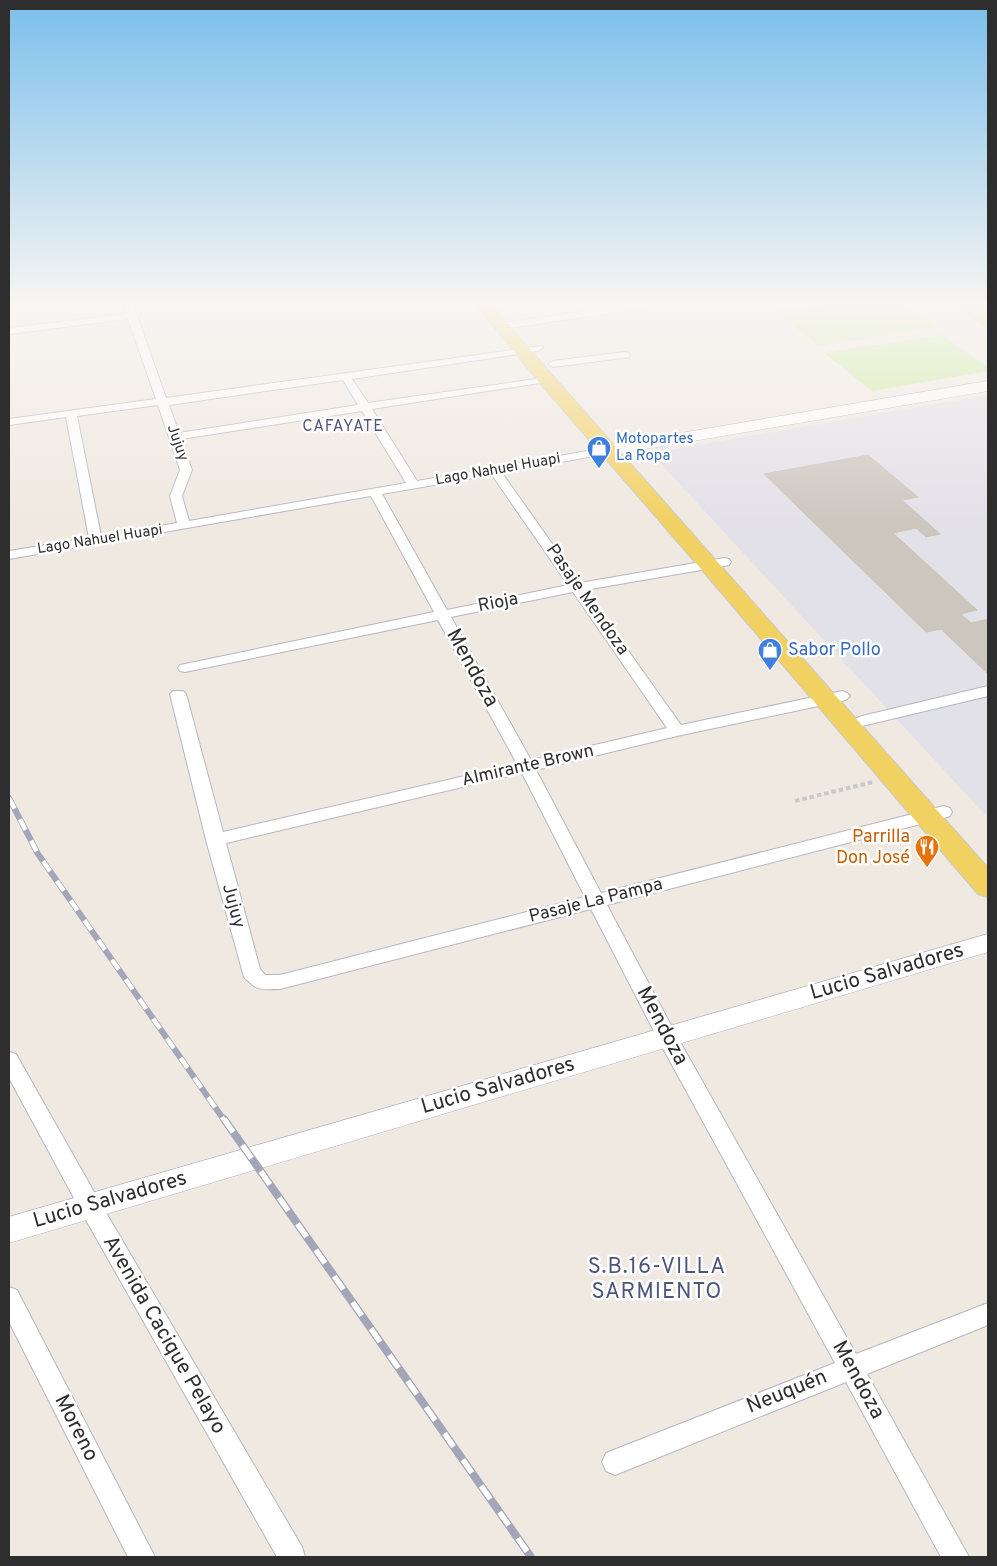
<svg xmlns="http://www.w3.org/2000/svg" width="997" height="1566" font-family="Overpass,sans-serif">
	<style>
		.industrial { fill: #e3e1e8 }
		.pitch { fill: #c9ec9a }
		.building { fill: #cbc7bf; stroke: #cbc5ba }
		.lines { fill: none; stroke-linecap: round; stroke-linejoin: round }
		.minor-casing { stroke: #b4b7c1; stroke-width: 2 }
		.tertiary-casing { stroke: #b4b7c1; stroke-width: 1 }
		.secondary-casing { stroke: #b4b7c1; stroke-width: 1 }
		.primary-casing { stroke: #c9c9c9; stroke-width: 2 }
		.path { stroke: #c9c9c9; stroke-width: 4; stroke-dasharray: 4.5 3; stroke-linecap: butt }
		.minor { fill: #fff; fill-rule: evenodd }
		.tertiary { fill: #fff; fill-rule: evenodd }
		.secondary { fill: #fff; fill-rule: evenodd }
		.primary { fill: #f2d163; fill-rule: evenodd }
		.rail-far1-casing { stroke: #a3a6b8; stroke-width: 6 }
		.rail-casing { stroke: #a3a6b8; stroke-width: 8 }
		.rail-far1 { stroke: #fff; stroke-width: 4.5; stroke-dasharray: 12; stroke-linecap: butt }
		.rail { stroke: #fff; stroke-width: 5.5; stroke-dasharray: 16; stroke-linecap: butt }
		.labels { text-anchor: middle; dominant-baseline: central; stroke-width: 5; stroke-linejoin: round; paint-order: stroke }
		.far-shop-label { font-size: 15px; fill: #366cbe; stroke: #fff; text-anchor: start }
		.far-street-label { font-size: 15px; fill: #2e2e2e; stroke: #fff }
		.far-neighbourhood-label { font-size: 16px; letter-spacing: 1px; fill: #4d5680; stroke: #fff }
		.street-label { font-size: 18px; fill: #2e2e2e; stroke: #fff }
		.shop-label { font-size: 18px; fill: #366cbe; stroke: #fff; text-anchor: start }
		.food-label { font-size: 18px; fill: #c56008; stroke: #fff; text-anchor: end }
		.near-street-label { font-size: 21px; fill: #2e2e2e; stroke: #fff }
		.near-neighbourhood-label { font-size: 22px; letter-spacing: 1px; fill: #4d5680; stroke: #fff }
	</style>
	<rect width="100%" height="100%" fill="#efe9e1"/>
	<!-- industrial -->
	<polygon class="industrial" points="988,395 988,818 651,453"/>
	<!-- pitch -->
	<g class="pitch">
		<polygon points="834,304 901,304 936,327 819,346 776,312"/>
		<polygon points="950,304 988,304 988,329"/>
		<polygon points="942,335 988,367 988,371 872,391 824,353"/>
	</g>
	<!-- building -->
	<polygon class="building" points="868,455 918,497 902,500 940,534 926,537 916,528 893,533 977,610 961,614 971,623 988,619 988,674 941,629 926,632 764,474"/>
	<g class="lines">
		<defs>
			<g id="minor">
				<path d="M123,304H133L166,398L542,346L543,348L538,351L352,379L368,403L550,377L551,379L550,381L546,382L372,409L417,481L610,447L614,448L616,450L610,453L502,473L580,583L724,558L729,559L731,562L729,565L724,566L585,590L681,725L842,691L847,693L850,696L847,699L842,701L677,736L536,770L601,893L944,806L950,808L952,812L950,816L944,818L607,905L674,1031L856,1354L988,1303V1325L867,1374L969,1557H941L846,1382L615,1475L606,1471L602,1462L606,1453L835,1363L660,1043L591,909L280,989C261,989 258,992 244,977L206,840L170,694L173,691H183L186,694L223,832L517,764L438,620L185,672L180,671L178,668L180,665L185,664L434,612L371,496L9,559V551L89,538L66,417L9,425V419L156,399L128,319L9,334V328L127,314ZM343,380L358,405L179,433L169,405ZM158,405L180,470L170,496L177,523L101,536L77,416ZM362,411L406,483L189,521L182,496L192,470L181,439ZM492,475L568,585L447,610L382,494ZM573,592L667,728L531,760L451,617ZM522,773L585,897L280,975H265L260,969L226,843Z"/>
				<polygon points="634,304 657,304 652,307 503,329 498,326 503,323"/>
				<polygon points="625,352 629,353 630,355 629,357 553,367 548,364 553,361"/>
				<polygon points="988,686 988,696 862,726 857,724 854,721 857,718 862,716"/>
				<polygon points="9,1052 16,1054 98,1199 302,1547 305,1557 277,1557 82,1213 9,1078"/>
				<polygon points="9,1287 17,1290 155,1557 128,1557 9,1322"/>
			</g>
			<polygon id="tertiary" points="988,934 988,952 9,1243 9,1217"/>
			<polygon id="secondary" points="988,381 988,391 610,455 604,454 602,450 604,446 610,445"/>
			<polygon id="primary" points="475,304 491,304 552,375 988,868 988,897 978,894 702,570 540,383"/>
		</defs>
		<!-- minor casing -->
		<use href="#minor" class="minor-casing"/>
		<!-- tertiary casing -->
		<use href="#tertiary" class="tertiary-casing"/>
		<!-- secondary casing -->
		<use href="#secondary" class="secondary-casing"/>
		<!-- primary casing -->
		<use href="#primary" class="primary-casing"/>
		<!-- path -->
		<polyline class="path" points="795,801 873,782"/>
		<!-- minor -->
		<use href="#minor" class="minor"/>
		<!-- tertiary -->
		<use href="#tertiary" class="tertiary"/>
		<!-- secondary -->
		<use href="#secondary" class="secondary"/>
		<!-- primary -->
		<use href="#primary" class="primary"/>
		<defs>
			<polyline id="rail-far1" points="9,798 38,854 224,1120"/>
			<polyline id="rail" points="224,1119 531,1557"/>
		</defs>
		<!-- rail-far1 casing -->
		<use href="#rail-far1" class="rail-far1-casing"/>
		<!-- rail casing -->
		<use href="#rail" class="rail-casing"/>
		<!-- rail-far1 -->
		<use href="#rail-far1" class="rail-far1"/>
		<!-- rail -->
		<use href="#rail" class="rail"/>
	</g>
	<!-- sky -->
	<linearGradient id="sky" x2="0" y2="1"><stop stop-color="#7abfeb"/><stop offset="0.58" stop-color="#f8f5f2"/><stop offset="1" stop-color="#f8f5f2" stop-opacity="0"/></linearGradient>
	<rect width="997" height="523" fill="url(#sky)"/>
	<!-- icons -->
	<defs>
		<symbol id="shop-pin" viewBox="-11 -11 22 30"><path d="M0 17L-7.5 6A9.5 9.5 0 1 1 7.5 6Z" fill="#3f7fe0" stroke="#fff"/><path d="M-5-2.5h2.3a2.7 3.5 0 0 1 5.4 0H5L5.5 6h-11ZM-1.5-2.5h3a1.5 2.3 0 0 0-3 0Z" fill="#fff"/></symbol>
		<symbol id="restaurant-pin" viewBox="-11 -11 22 30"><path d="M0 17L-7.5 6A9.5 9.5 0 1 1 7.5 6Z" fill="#e8710a" stroke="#fff"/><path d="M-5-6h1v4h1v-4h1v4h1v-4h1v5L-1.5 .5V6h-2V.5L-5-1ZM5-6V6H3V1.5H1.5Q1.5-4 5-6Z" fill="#fff"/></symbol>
	</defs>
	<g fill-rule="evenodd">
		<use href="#shop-pin" x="585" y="434" width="28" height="38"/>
		<use href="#shop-pin" x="756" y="636" width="28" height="38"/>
		<use href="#restaurant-pin" x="913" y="833" width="28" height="38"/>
	</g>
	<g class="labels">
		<!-- far-shop labels -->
		<g class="far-shop-label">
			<text x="616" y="439">Motopartes<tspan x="616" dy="17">La Ropa</tspan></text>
		</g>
		<!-- far-street labels -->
		<g class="far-street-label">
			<text transform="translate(177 443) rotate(71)">Jujuy</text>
			<text transform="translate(498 470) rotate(-10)">Lago Nahuel Huapi</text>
			<text transform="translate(100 540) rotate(-9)">Lago Nahuel Huapi</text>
		</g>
		<!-- far-neighbourhood labels -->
		<g class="far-neighbourhood-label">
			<text x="343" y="427">CAFAYATE</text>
		</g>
		<!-- street labels -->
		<g class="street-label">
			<text transform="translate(587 600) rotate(55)">Pasaje Mendoza</text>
			<text transform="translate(498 603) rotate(-11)">Rioja</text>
			<text transform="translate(528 766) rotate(-13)">Almirante Brown</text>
			<text transform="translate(596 901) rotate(-14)">Pasaje La Pampa</text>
			<text transform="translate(233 906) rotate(75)">Jujuy</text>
		</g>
		<!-- shop labels -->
		<g class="shop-label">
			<text x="788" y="650">Sabor Pollo</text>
		</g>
		<!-- food labels -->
		<g class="food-label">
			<text x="910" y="837">Parrilla<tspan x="910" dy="21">Don José</tspan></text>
		</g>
		<!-- near-street labels -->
		<g class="near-street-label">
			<text transform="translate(472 668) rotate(61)">Mendoza</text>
			<text transform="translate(887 972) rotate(-16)">Lucio Salvadores</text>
			<text transform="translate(662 1026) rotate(62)">Mendoza</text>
			<text transform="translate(498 1086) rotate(-16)">Lucio Salvadores</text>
			<text transform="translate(110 1200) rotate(-16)">Lucio Salvadores</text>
			<text transform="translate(164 1335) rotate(60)">Avenida Cacique Pelayo</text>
			<text transform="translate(858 1380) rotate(61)">Mendoza</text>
			<text transform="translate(787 1392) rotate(-22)">Neuquén</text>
			<text transform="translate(76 1428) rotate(63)">Moreno</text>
		</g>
		<!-- near-neighbourhood labels -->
		<g class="near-neighbourhood-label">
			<text x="657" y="1267">S.B.16-VILLA<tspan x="657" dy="25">SARMIENTO</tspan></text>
		</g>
	</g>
	<!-- border -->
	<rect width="997" height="1566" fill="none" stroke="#2e2e2e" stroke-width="20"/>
</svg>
